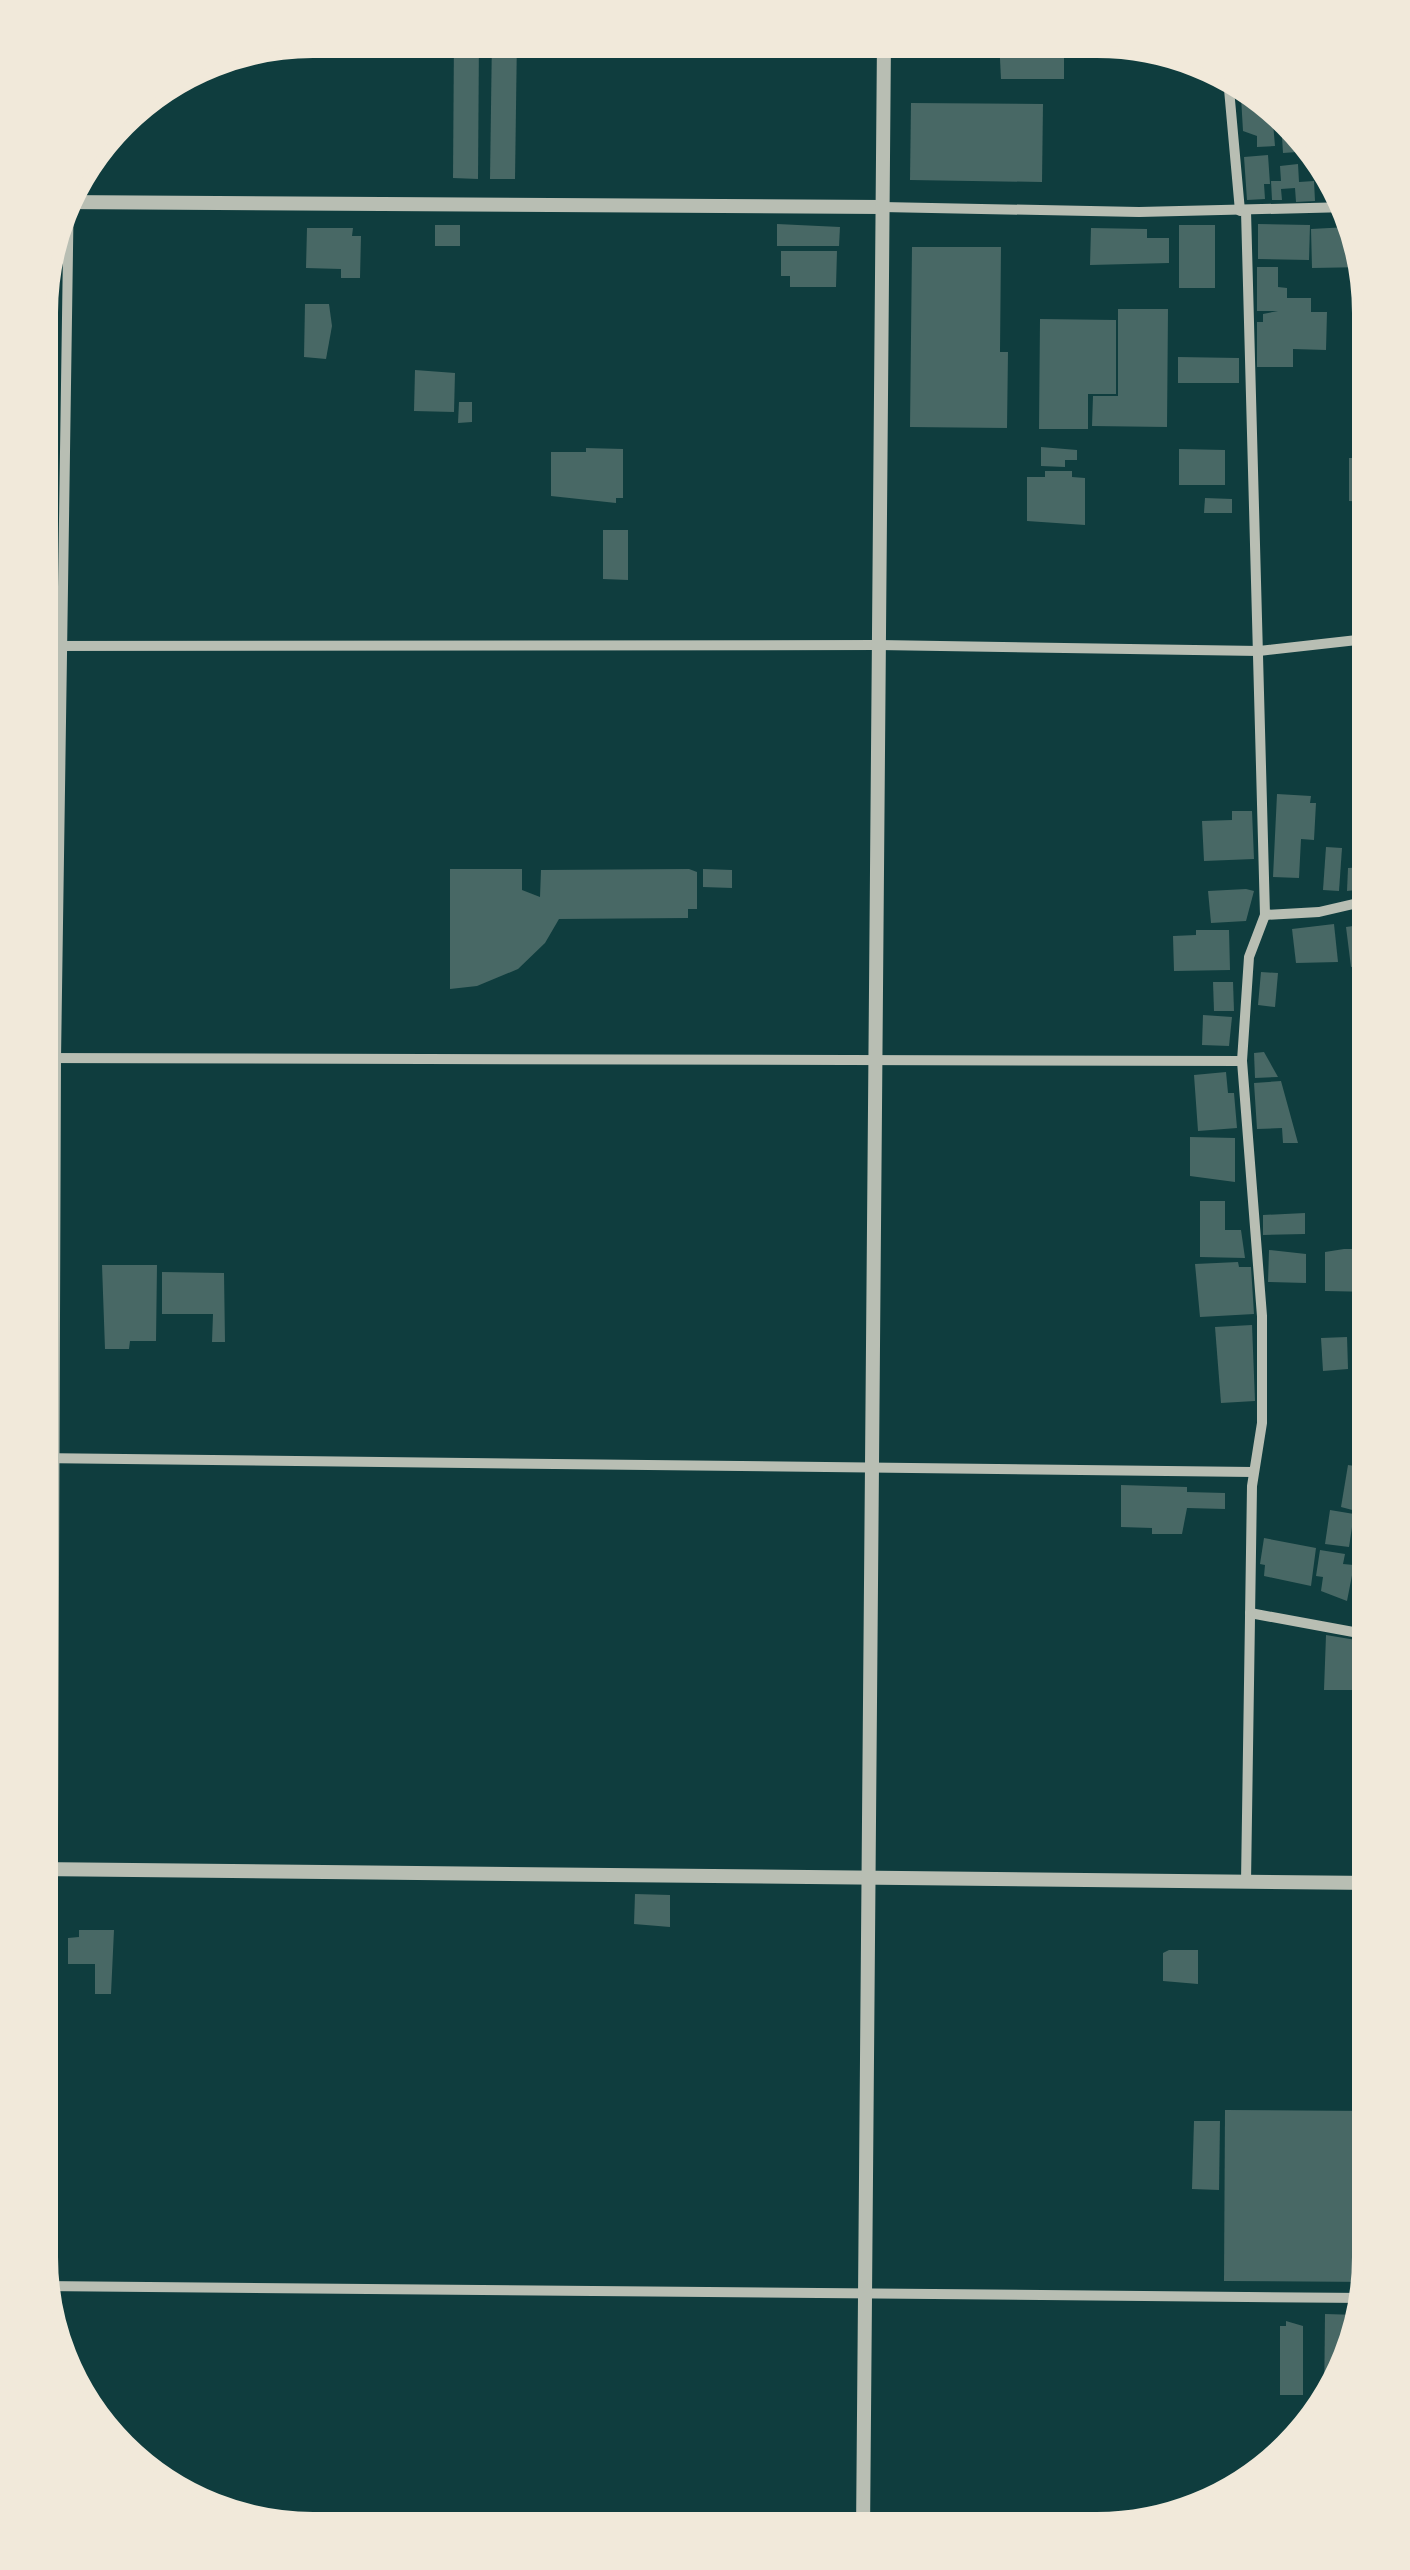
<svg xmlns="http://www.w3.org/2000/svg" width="1410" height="2570" font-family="Barlow,sans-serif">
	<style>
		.building { fill: #486865 }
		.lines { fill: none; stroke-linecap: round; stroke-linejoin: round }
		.minor { stroke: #b8beb3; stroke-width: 10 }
		.tertiary { stroke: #b8beb3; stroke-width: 14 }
		.rim { fill: none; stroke: #f1e9da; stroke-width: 12 }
	</style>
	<rect width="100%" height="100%" fill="#0f3d3e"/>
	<!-- building -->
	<g class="building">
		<polygon points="454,36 479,36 478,179 453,178"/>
		<polygon points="492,36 517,36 515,179 490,179"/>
		<polygon points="999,39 1064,40 1064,79 1001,79"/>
		<polygon points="1262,95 1271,100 1275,146 1257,147 1257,136 1243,131 1241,97"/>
		<polygon points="911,103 1043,104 1042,182 910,180"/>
		<polygon points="1280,104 1312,151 1283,153"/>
		<polygon points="1268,155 1270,184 1264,184 1265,199 1247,200 1244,157"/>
		<polygon points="1298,164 1299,182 1314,181 1315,201 1296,202 1295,188 1281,189 1282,200 1272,200 1271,181 1281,181 1280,166"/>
		<polygon points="1348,214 1354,214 1360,223 1367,267 1312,268 1311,229 1348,227"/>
		<polygon points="777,224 840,227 839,246 777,246"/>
		<polygon points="1258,224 1310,225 1309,260 1258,259"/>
		<rect x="435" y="225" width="25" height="21"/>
		<rect x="1179" y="225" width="36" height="63"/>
		<polygon points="307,228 353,228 352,236 361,236 360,278 341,278 341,269 306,268"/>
		<polygon points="1091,228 1147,229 1147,238 1169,238 1169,263 1090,265"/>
		<polygon points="912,247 1001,247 1000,352 1008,352 1007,428 910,427"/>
		<polygon points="781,251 837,251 836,287 790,287 790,276 781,276"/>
		<polygon points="1257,267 1278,267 1278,287 1287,288 1287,298 1311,298 1311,312 1327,312 1326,350 1293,349 1293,367 1257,367 1257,322 1263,322 1263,314 1278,311 1257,311"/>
		<polygon points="1373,299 1375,350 1363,351 1359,300"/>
		<polygon points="305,304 329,304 332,326 326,359 304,357"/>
		<polygon points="1118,309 1168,309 1167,427 1092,426 1093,396 1118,396"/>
		<polygon points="1040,319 1116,320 1116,394 1088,394 1088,429 1039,429"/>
		<polygon points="1178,357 1239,358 1239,383 1178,383"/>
		<polygon points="415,370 455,373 454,412 414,411"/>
		<polygon points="459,402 472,402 472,422 458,423"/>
		<polygon points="1041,447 1077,450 1077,460 1065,460 1065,467 1041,466"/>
		<polygon points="586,448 623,449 623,498 616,498 616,503 551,496 551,452 586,452"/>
		<polygon points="1179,449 1225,450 1225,485 1179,485"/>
		<polygon points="1355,449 1375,450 1375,509 1366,508 1366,502 1349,501 1349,458 1355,458"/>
		<polygon points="1045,471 1072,471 1072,477 1085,478 1085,525 1027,521 1027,477 1045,477"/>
		<polygon points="1205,498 1232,499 1232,513 1204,513"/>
		<polygon points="603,530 628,530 628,580 603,579"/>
		<polygon points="1277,794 1311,796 1310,803 1316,803 1314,840 1301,839 1299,878 1273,877"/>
		<polygon points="1232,811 1252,811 1254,859 1204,861 1202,821 1232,820"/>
		<polygon points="1326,847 1342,848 1339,891 1323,890"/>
		<polygon points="1367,867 1366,889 1347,891 1348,868"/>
		<polygon points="450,869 522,869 522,890 540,897 541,870 689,869 697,872 697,909 688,909 688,918 559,919 545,943 518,969 477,986 450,989"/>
		<polygon points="703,869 732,870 732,888 703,887"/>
		<polygon points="1246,889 1254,891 1246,921 1211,923 1208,891"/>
		<polygon points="1375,923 1375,963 1351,967 1346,927"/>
		<polygon points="1334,924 1338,962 1296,963 1292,929"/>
		<polygon points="1196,930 1229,930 1230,970 1174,971 1173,936 1196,935"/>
		<polygon points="1261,972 1278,973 1275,1007 1258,1005"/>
		<polygon points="1213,982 1233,982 1234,1011 1214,1011"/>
		<polygon points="1203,1015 1232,1017 1229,1046 1202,1045"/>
		<polygon points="1264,1052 1278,1077 1255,1078 1254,1053"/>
		<polygon points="1226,1072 1228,1093 1234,1093 1237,1128 1198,1131 1194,1075"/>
		<polygon points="1281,1081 1298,1143 1283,1143 1282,1128 1257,1129 1254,1083"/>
		<polygon points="1190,1137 1235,1138 1235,1182 1190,1176"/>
		<polygon points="1200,1201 1225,1201 1225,1230 1241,1230 1245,1258 1200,1257"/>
		<polygon points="1305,1213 1305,1234 1263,1235 1263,1215"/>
		<polygon points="1344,1249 1375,1249 1375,1292 1325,1291 1325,1252"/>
		<polygon points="1269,1250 1306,1254 1306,1283 1268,1282"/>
		<polygon points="1238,1262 1239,1267 1251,1267 1254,1314 1200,1317 1195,1264"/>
		<polygon points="102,1265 157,1265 156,1341 130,1341 129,1349 105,1349"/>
		<polygon points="162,1272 224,1273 225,1342 212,1342 213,1314 162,1314"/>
		<polygon points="1368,1302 1375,1302 1375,1354 1364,1354 1364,1332 1352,1332 1352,1309 1368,1309"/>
		<polygon points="1252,1325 1255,1401 1221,1403 1215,1327"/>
		<polygon points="1347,1337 1348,1369 1323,1371 1321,1338"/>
		<polygon points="1348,1465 1375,1469 1375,1516 1341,1507"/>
		<polygon points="1121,1485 1187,1487 1187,1492 1225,1493 1225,1509 1187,1508 1182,1534 1152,1534 1152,1528 1121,1527"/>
		<polygon points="1330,1510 1354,1514 1349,1547 1325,1544"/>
		<polygon points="1264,1538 1316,1548 1311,1586 1264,1576 1265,1565 1260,1564"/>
		<polygon points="1320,1550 1345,1554 1343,1564 1354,1565 1347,1601 1321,1591 1323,1577 1316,1576"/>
		<polygon points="1326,1635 1356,1640 1355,1645 1375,1645 1375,1690 1324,1690"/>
		<polygon points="1369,1702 1375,1702 1375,1742 1362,1736 1363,1721 1369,1721"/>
		<polygon points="635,1894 670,1895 670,1927 634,1924"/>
		<polygon points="79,1930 114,1930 111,1994 95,1994 95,1964 68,1964 68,1938 79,1937"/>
		<polygon points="1169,1950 1198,1950 1198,1984 1163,1981 1163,1953"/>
		<polygon points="1225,2110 1374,2111 1372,2282 1224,2281"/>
		<polygon points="1194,2121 1220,2121 1219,2190 1192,2189"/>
		<polygon points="1325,2314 1359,2315 1324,2408"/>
		<polygon points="1286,2321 1303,2326 1303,2395 1280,2395 1280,2326 1286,2326"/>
	</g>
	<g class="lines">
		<!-- minor -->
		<g class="minor">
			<polyline points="1228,78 1240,211"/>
			<polyline points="882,207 1139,212 1349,207"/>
			<polyline points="37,646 879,645 1259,651 1375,638"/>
			<polyline points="1265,915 1319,912 1375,899"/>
			<polyline points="36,1058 1242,1061"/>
			<polyline points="36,1458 1253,1472"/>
			<polyline points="1250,1613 1375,1636"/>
			<polyline points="1246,1882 1252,1486 1262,1423 1262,1316 1242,1061 1249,957 1265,915 1246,211"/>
			<polyline points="40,2286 1366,2298"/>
			<polyline points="51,2348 56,1059 69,183"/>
		</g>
		<!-- tertiary -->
		<g class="tertiary">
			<polyline points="60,202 882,207"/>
			<polyline points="35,1869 1374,1883"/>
			<polyline points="863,2534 884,39"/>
		</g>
	</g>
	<!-- crop -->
	<path d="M0 0H1410V2570H0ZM313 52H1097A261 261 0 0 1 1358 313V2257A261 261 0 0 1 1097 2518H313A261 261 0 0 1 52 2257V313A261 261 0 0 1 313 52Z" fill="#f1e9da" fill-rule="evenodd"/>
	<path class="rim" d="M313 52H1097A261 261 0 0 1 1358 313V2257A261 261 0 0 1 1097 2518H313A261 261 0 0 1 52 2257V313A261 261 0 0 1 313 52Z"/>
</svg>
